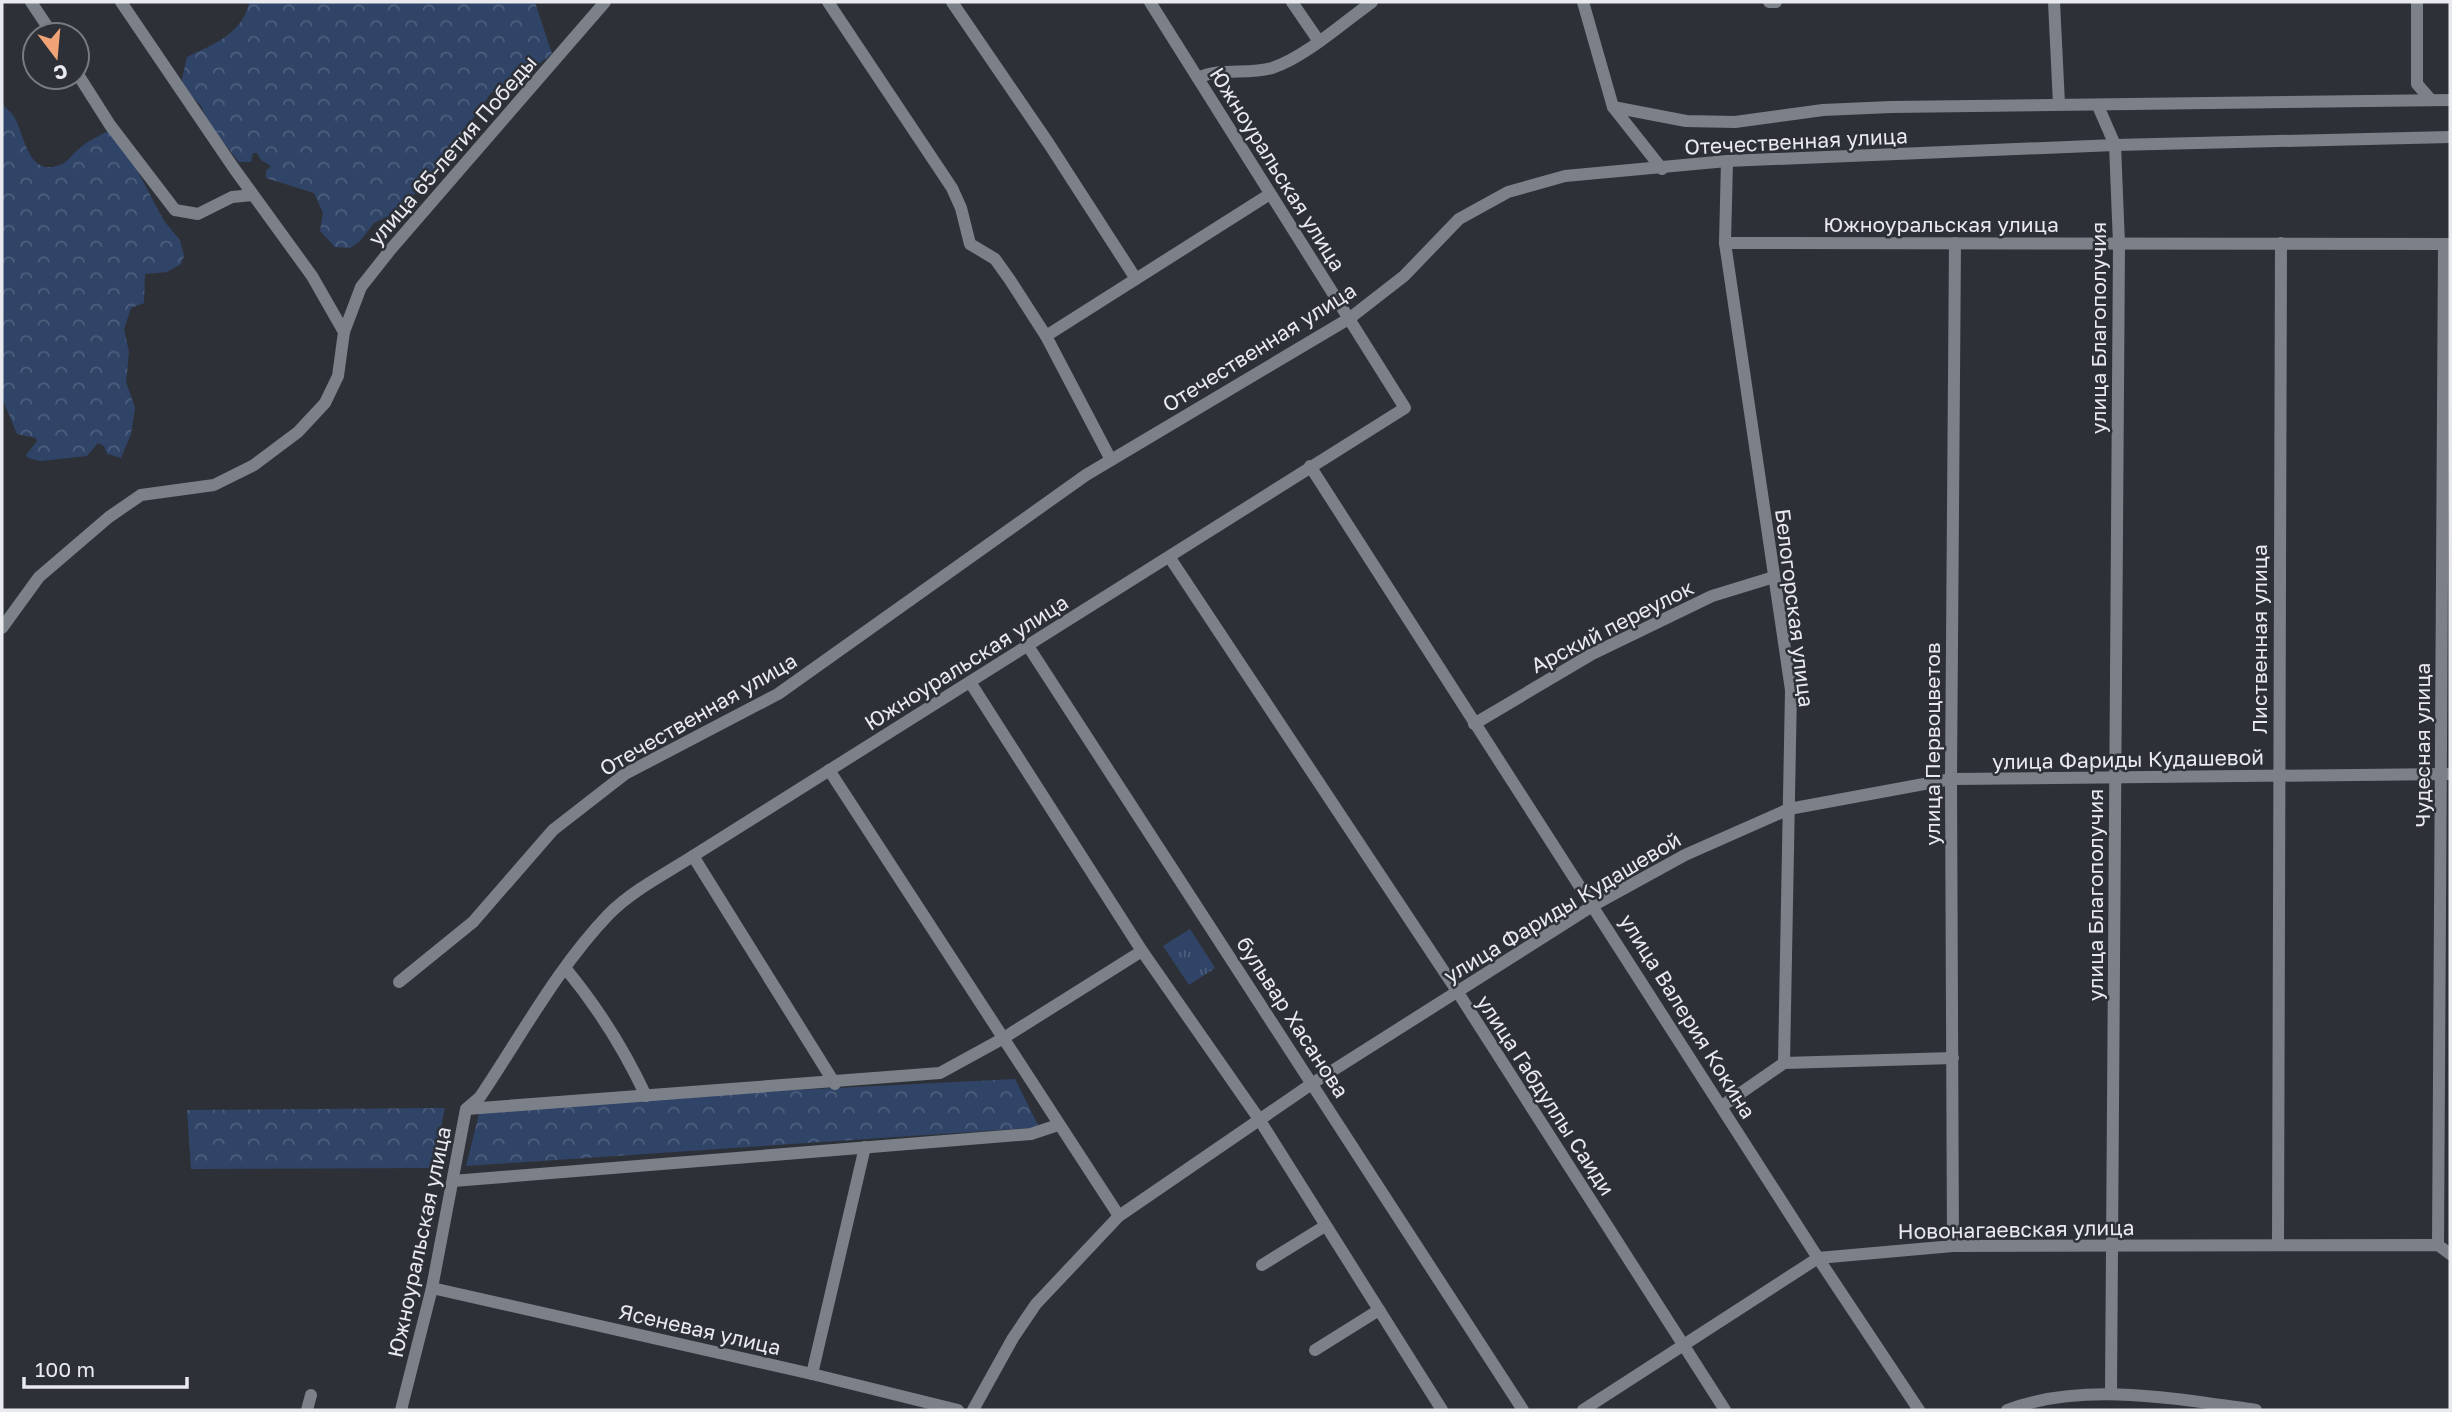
<svg xmlns="http://www.w3.org/2000/svg" width="2452" height="1412" font-family="'Golos Text',sans-serif">
	<style>
		.forest { fill: url(#forest-crowns) }
		.park { fill: url(#park-tufts) }
		.lines { fill: none; stroke-linecap: round; stroke-linejoin: round }
		.street { stroke: #7c8189; stroke-width: 12 }
		.labels { text-anchor: middle; dominant-baseline: central; stroke-width: 5; stroke-linejoin: round; paint-order: stroke }
		.street-label { font-size: 21px; fill: #e8eaef; stroke: #2d3137 }
	</style>
	<defs>
		<pattern id="forest-crowns" width="20" height="18" patternUnits="userSpaceOnUse" patternTransform="scale(1.75)"><rect width="20" height="18" fill="#304468"/><path d="M2 6a3 3 0 1 1 6 0M12 15a3 3 0 1 1 6 0" fill="none" stroke="#4e5f7e"/></pattern>
		<pattern id="park-tufts" width="24" height="20" patternUnits="userSpaceOnUse" patternTransform="scale(1.75)"><rect width="24" height="20" fill="#304468"/><path d="M3 7l-1-3M5 7V3M7 7l1-3M15 17l-1-3M17 17v-4M19 17l1-3" fill="none" stroke="#4e5f7e"/></pattern>
	</defs>
	<rect width="100%" height="100%" fill="#2d3137"/>
	<!-- forest -->
	<g class="forest">
		<path d="M249,2H535L552,54L519,79L502,84L491,93L448,154L401,210L374,223L360,241L350,248L335,247L320,231L323,213L314,193L266,178V171L271,166L261,160L257,153H253L251,162H239L209,124L201,106L185,89L182,79L187,57C212,45 244,33 249,2Z"/>
		<path d="M2,103C5,108 10,111 13,115C25,133 27,182 64,163C70,159 74,152 80,148C88,141 99,136 108,131L128,153L164,221L180,240L184,256L181,264L167,272L145,274L144,303L131,308L124,329L129,352L126,382L135,408L131,434L121,458L107,454L104,446L98,443L87,456L41,461L28,458L26,455L37,441L36,438L17,434L2,398Z"/>
		<polygon points="1015,1079 1038,1125 1031,1128 466,1166 481,1106"/>
		<polygon points="445,1108 432,1168 191,1169 187,1110"/>
	</g>
	<!-- park -->
	<polygon class="park" points="1190,929 1215,968 1189,985 1163,946"/>
	<g class="lines">
		<!-- street -->
		<g class="street">
			<polyline points="31,2 53,35"/>
			<polyline points="828,2 952,188 961,208 970,244 995,259 1010,280 1046,336 1111,460"/>
			<polyline points="952,2 1049,144 1136,279"/>
			<polyline points="1292,2 1318,40"/>
			<polyline points="1583,2 1613,107 1662,169"/>
			<polyline points="1769,2 1776,2"/>
			<polyline points="2054,2 2059,104"/>
			<polyline points="2417,2 2417,84 2431,100"/>
			<polyline points="77,73 110,125 175,210 198,214 232,197 253,195"/>
			<path d="M1198,78C1220,67 1247,75 1272,68C1304,58 1344,22 1372,2"/>
			<polyline points="2098,106 2115,145 2119,244 2111,1393"/>
			<polyline points="1613,107 1686,121 1735,122 1823,110 1891,107 2450,100"/>
			<polyline points="1727,161 1725,243 1791,690 1784,1063"/>
			<polyline points="1725,243 2450,244"/>
			<polyline points="344,332 361,287 391,249 605,2"/>
			<polyline points="1046,336 1270,194"/>
			<polyline points="1310,466 1818,1258 1919,1410"/>
			<polyline points="1170,558 1457,991 1725,1410"/>
			<polyline points="2,628 39,577 109,517 141,495 214,485 254,465 298,432 325,403 338,376 344,332 312,276 233,167 121,2"/>
			<polyline points="1028,646 1523,1410"/>
			<polyline points="970,682 1142,951 1259,1119 1442,1410"/>
			<polyline points="1474,724 1592,654 1712,596 1774,577"/>
			<polyline points="829,770 1119,1216"/>
			<polyline points="693,856 835,1084"/>
			<path d="M566,969C599,1009 624,1049 646,1096"/>
			<polyline points="399,982 473,922 553,830 625,774 778,694 1086,475 1350,318 1404,276 1459,219 1508,192 1565,176 1727,161 2115,145 2450,137"/>
			<polyline points="1722,1106 1784,1063 1953,1058"/>
			<polyline points="467,1109 940,1073 1002,1039 1142,951"/>
			<polyline points="453,1181 1031,1134 1058,1125"/>
			<polyline points="2278,1245 2281,243"/>
			<polyline points="2438,1245 2444,244"/>
			<polyline points="1953,1246 1951,779 1955,243"/>
			<polyline points="1262,1265 1325,1226"/>
			<polyline points="432,1288 812,1374 958,1410"/>
			<polyline points="1315,1350 1379,1310"/>
			<polyline points="812,1374 865,1147"/>
			<polyline points="307,1410 311,1395"/>
			<path d="M401,1410L432,1288L466,1109L480,1097C521,1036 558,967 609,914C633,890 665,874 693,856L1405,408L1150,2"/>
			<polyline points="973,1410 1013,1338 1036,1304 1119,1216 1313,1083 1594,905 1685,855 1789,809 1951,779 2450,774"/>
			<polyline points="1583,1410 1818,1258 1953,1246 2438,1245 2450,1254"/>
			<path d="M2007,1410C2084,1381 2177,1399 2256,1410"/>
		</g>
	</g>
	<g class="labels">
		<!-- street labels -->
		<g class="street-label">
			<text transform="translate(1796 141) rotate(-3)">Отечественная улица</text>
			<text transform="translate(452 150) rotate(-49)">улица 65-летия Победы</text>
			<text transform="translate(1278 169) rotate(58)">Южноуральская улица</text>
			<text x="1941" y="224">Южноуральская улица</text>
			<text transform="translate(2098 328) rotate(-90)">улица Благополучия</text>
			<text transform="translate(1259 347) rotate(-32)">Отечественная улица</text>
			<text transform="translate(1795 608) rotate(83)">Белогорская улица</text>
			<text transform="translate(1612 626) rotate(-27)">Арский переулок</text>
			<text transform="translate(2259 639) rotate(-90)">Лиственная улица</text>
			<text transform="translate(966 662) rotate(-32)">Южноуральская улица</text>
			<text transform="translate(698 714) rotate(-30)">Отечественная улица</text>
			<text transform="translate(1932 744) rotate(-90)">улица Первоцветов</text>
			<text transform="translate(2422 745) rotate(-90)">Чудесная улица</text>
			<text transform="translate(2128 759) rotate(-1)">улица Фариды Кудашевой</text>
			<text transform="translate(2095 895) rotate(-90)">улица Благополучия</text>
			<text transform="translate(1562 907) rotate(-31)">улица Фариды Кудашевой</text>
			<text transform="translate(1688 1016) rotate(58)">улица Валерия Кокина</text>
			<text transform="translate(1293 1017) rotate(57)">бульвар Хасанова</text>
			<text transform="translate(1546 1095) rotate(57)">улица Габдуллы Саиди</text>
			<text transform="translate(2016 1229) rotate(-1)">Новонагаевская улица</text>
			<text transform="translate(419 1242) rotate(-78)">Южноуральская улица</text>
			<text transform="translate(700 1329) rotate(13)">Ясеневая улица</text>
		</g>
	</g>
	<!-- border -->
	<rect width="2452" height="1412" fill="none" stroke="#e8eaef" stroke-width="7"/>
	<!-- north arrow -->
	<g transform="translate(56 56) rotate(164)"><circle r="33" fill="#2d3137" stroke="#787b81" stroke-width="2"/>
	<path d="M0-5L12 26L0 18L-12 26Z" fill="#efa376"/>
	<text y="-10" font-size="19" font-weight="bold" text-anchor="middle" fill="#e8eaef">С</text>
	</g>
	<!-- scale -->
	<path d="M24 1377v10h163v-10" fill="none" stroke="#e8eaef" stroke-width="3.5"/>
	<text x="35" y="1377" font-size="21" fill="#e8eaef" stroke="#2d3137" stroke-width="5" paint-order="stroke">100 m</text>
</svg>
